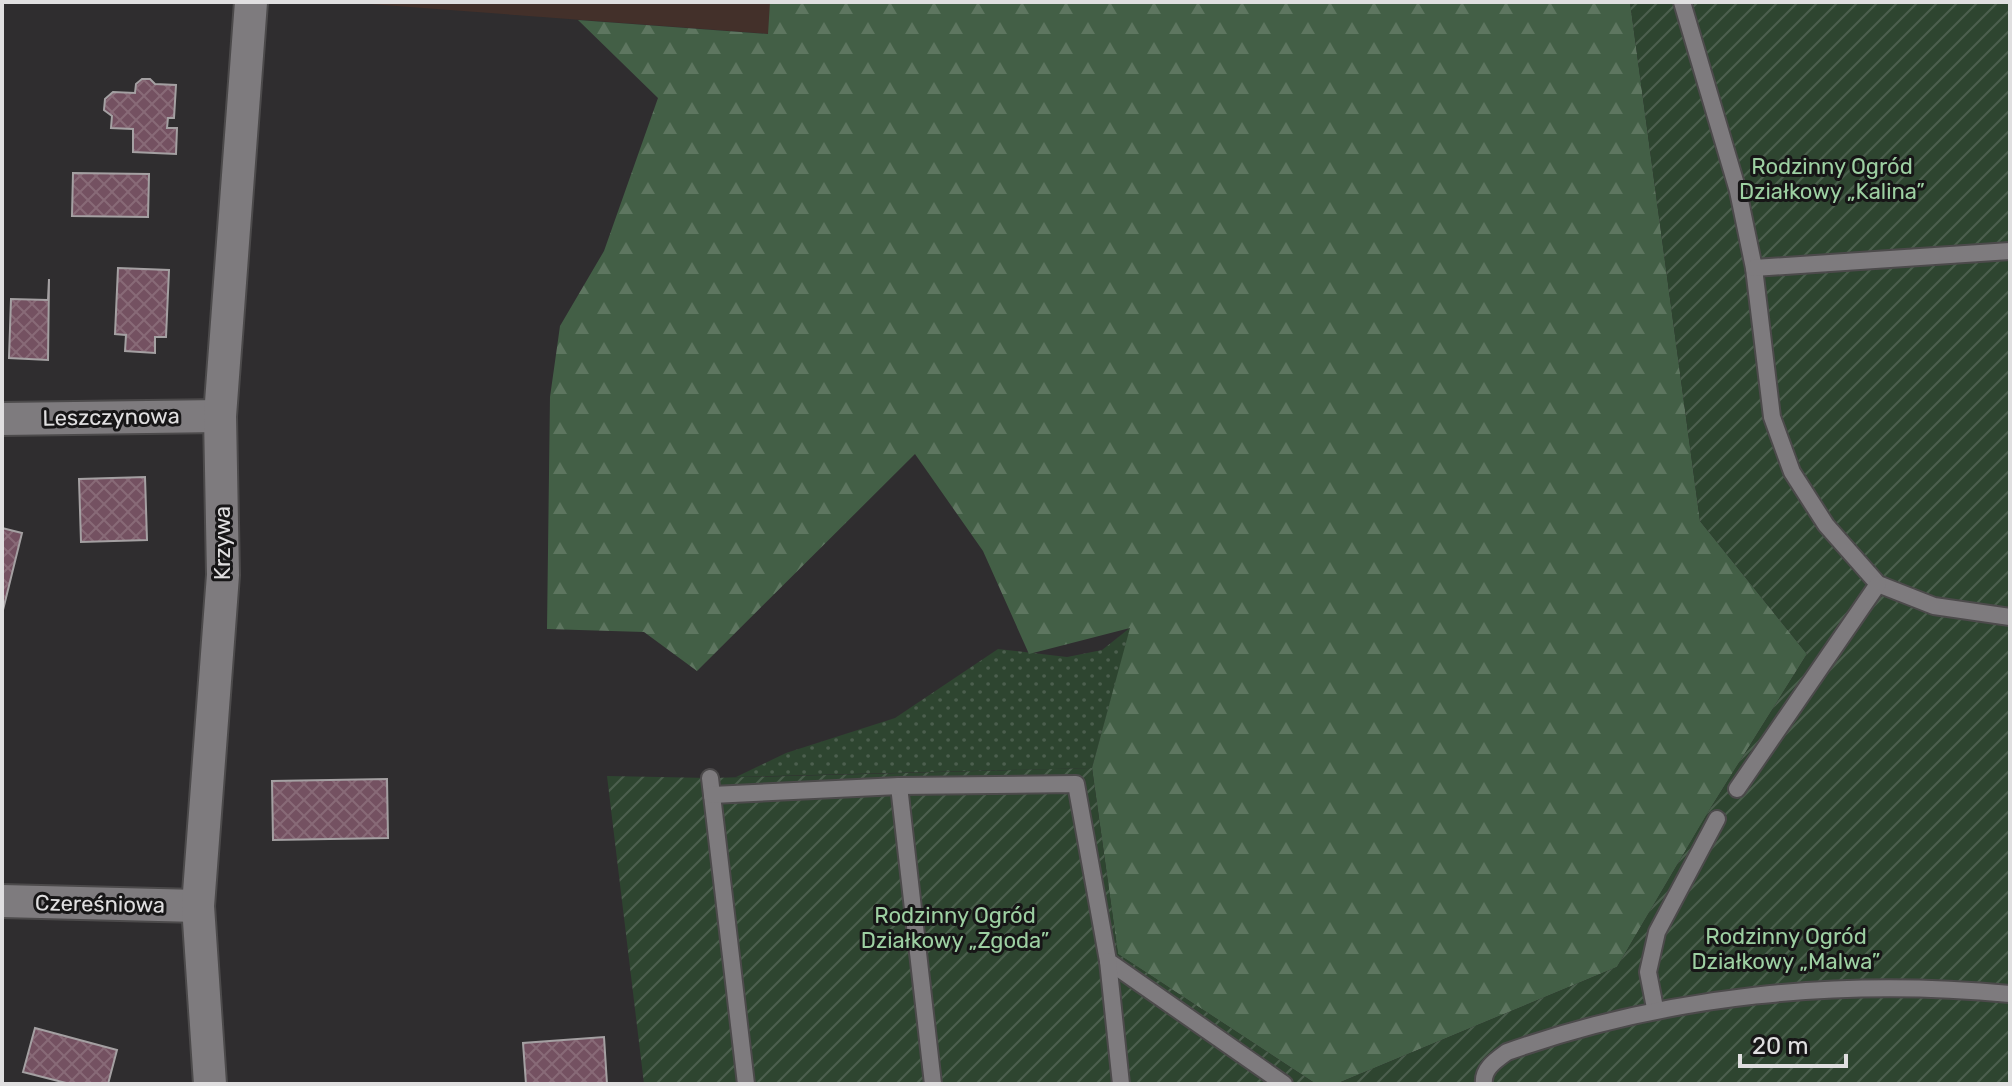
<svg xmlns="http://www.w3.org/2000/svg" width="2012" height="1086" font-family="Rubik,sans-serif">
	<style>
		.industrial { fill: #43302a }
		.grass { fill: url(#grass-dots) }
		.forest { fill: url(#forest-firs) }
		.garden { fill: url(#garden-furrows) }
		.building { fill: url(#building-cross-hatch); stroke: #a4a0a2; stroke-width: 2 }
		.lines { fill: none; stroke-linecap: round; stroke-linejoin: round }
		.service-casing { stroke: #4c4a4b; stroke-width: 20 }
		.minor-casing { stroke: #4c4a4b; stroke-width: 36 }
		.service { stroke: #7e7b7e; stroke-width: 16 }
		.minor { stroke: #7e7b7e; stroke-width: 32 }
		.labels { text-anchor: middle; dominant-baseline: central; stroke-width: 6; stroke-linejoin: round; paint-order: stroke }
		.park-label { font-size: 22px; fill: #9dd0a2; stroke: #171617 }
		.street-label { font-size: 22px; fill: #e0dfe0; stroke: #171617 }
	</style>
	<defs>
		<pattern id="grass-dots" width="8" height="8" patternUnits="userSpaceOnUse" patternTransform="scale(2)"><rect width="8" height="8" fill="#2e4530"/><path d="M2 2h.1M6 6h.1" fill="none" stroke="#4c5f4e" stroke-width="1.8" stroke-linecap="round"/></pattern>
		<pattern id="forest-firs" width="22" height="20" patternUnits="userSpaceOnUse" patternTransform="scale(2)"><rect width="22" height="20" fill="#435f46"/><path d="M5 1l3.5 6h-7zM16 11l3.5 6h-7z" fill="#5e7660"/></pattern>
		<pattern id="garden-furrows" width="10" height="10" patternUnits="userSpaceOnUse" patternTransform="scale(2)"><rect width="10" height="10" fill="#2e4530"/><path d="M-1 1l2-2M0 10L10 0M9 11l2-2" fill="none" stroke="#4c5f4e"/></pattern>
		<pattern id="building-cross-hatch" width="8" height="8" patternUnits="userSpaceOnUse" patternTransform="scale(2)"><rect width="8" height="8" fill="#745161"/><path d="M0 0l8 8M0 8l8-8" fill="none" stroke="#886a77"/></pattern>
	</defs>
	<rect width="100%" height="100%" fill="#2f2d2f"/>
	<!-- industrial -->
	<polygon class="industrial" points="343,2 778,2 769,34"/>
	<!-- grass -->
	<polygon class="grass" points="1131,627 1092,768 736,777 786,753 895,718 998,649 1067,657 1102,650"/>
	<!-- forest -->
	<polygon class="forest" points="770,2 1630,2 1700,521 1807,654 1710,809 1617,967 1336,1084 1316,1084 1118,954 1092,768 1130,628 1029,654 983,551 915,454 697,671 644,632 547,629 550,397 560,326 604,251 658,98 578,20 768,34"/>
	<!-- garden -->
	<g class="garden">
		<polygon points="1630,2 2010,2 2010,1084 1336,1084 1617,967 1710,809 1807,654 1700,521"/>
		<polygon points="1092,768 1118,954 1316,1084 644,1084 607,776 710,778"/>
	</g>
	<!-- building -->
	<g class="building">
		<polygon points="142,79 150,79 155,84 176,85 174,118 168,118 167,128 177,128 176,154 133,152 133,129 111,128 112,116 104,110 105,99 113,92 135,93 136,84"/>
		<polygon points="73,173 149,174 148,217 72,216"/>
		<polygon points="118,268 169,270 166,337 155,337 155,353 125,351 126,335 115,334"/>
		<polygon points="49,279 48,360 9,358 11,299 48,300"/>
		<polygon points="145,477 147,540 81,542 79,479"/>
		<polygon points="2,528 22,533 2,614"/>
		<polygon points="387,779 388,838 273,840 272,781"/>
		<polygon points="35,1028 117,1050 108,1084 70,1084 23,1072"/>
		<polygon points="604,1037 607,1084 526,1084 523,1043"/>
	</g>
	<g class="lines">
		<defs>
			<g id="service">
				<polyline points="1682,2 1738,191 1754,268 1772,417 1792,472 1826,525 1878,584 1934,606 2010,617"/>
				<polyline points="1754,268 2010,251"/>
				<polyline points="710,778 746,1084"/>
				<polyline points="899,786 933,1084"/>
				<polyline points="1737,789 1878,584"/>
				<polyline points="712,795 899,786 1076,784 1108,961 1284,1084"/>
				<polyline points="1108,961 1121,1084"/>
				<polyline points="1655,1008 1648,972 1657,932 1717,819"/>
				<path d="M1484,1084C1482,1069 1496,1060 1507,1052C1667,995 1841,978 2010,994"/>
			</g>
			<g id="minor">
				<polyline points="2,419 220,416"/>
				<polyline points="2,901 198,906"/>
				<polyline points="210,1084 198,906 223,575 220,416 251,2"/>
			</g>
		</defs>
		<!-- service casing -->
		<use href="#service" class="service-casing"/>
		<!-- minor casing -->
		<use href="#minor" class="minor-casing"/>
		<!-- service -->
		<use href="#service" class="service"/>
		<!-- minor -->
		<use href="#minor" class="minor"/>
	</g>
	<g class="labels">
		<!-- park labels -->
		<g class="park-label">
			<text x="1832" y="166">Rodzinny Ogród<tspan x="1832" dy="25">Działkowy „Kalina”</tspan></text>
			<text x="955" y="915">Rodzinny Ogród<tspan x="955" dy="25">Działkowy „Zgoda”</tspan></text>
			<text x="1786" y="936">Rodzinny Ogród<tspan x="1786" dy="25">Działkowy „Malwa”</tspan></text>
		</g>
		<!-- street labels -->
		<g class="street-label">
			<text transform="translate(111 417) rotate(-1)">Leszczynowa</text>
			<text transform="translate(222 543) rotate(-90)">Krzywa</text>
			<text transform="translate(100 904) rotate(1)">Czereśniowa</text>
		</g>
	</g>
	<!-- border -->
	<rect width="2012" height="1086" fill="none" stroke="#e0dfe0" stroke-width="8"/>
	<!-- scale -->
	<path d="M1740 1054v12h106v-12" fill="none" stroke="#e0dfe0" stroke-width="4"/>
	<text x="1752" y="1054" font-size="24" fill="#e0dfe0" stroke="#171617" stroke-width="6" paint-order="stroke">20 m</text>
</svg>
